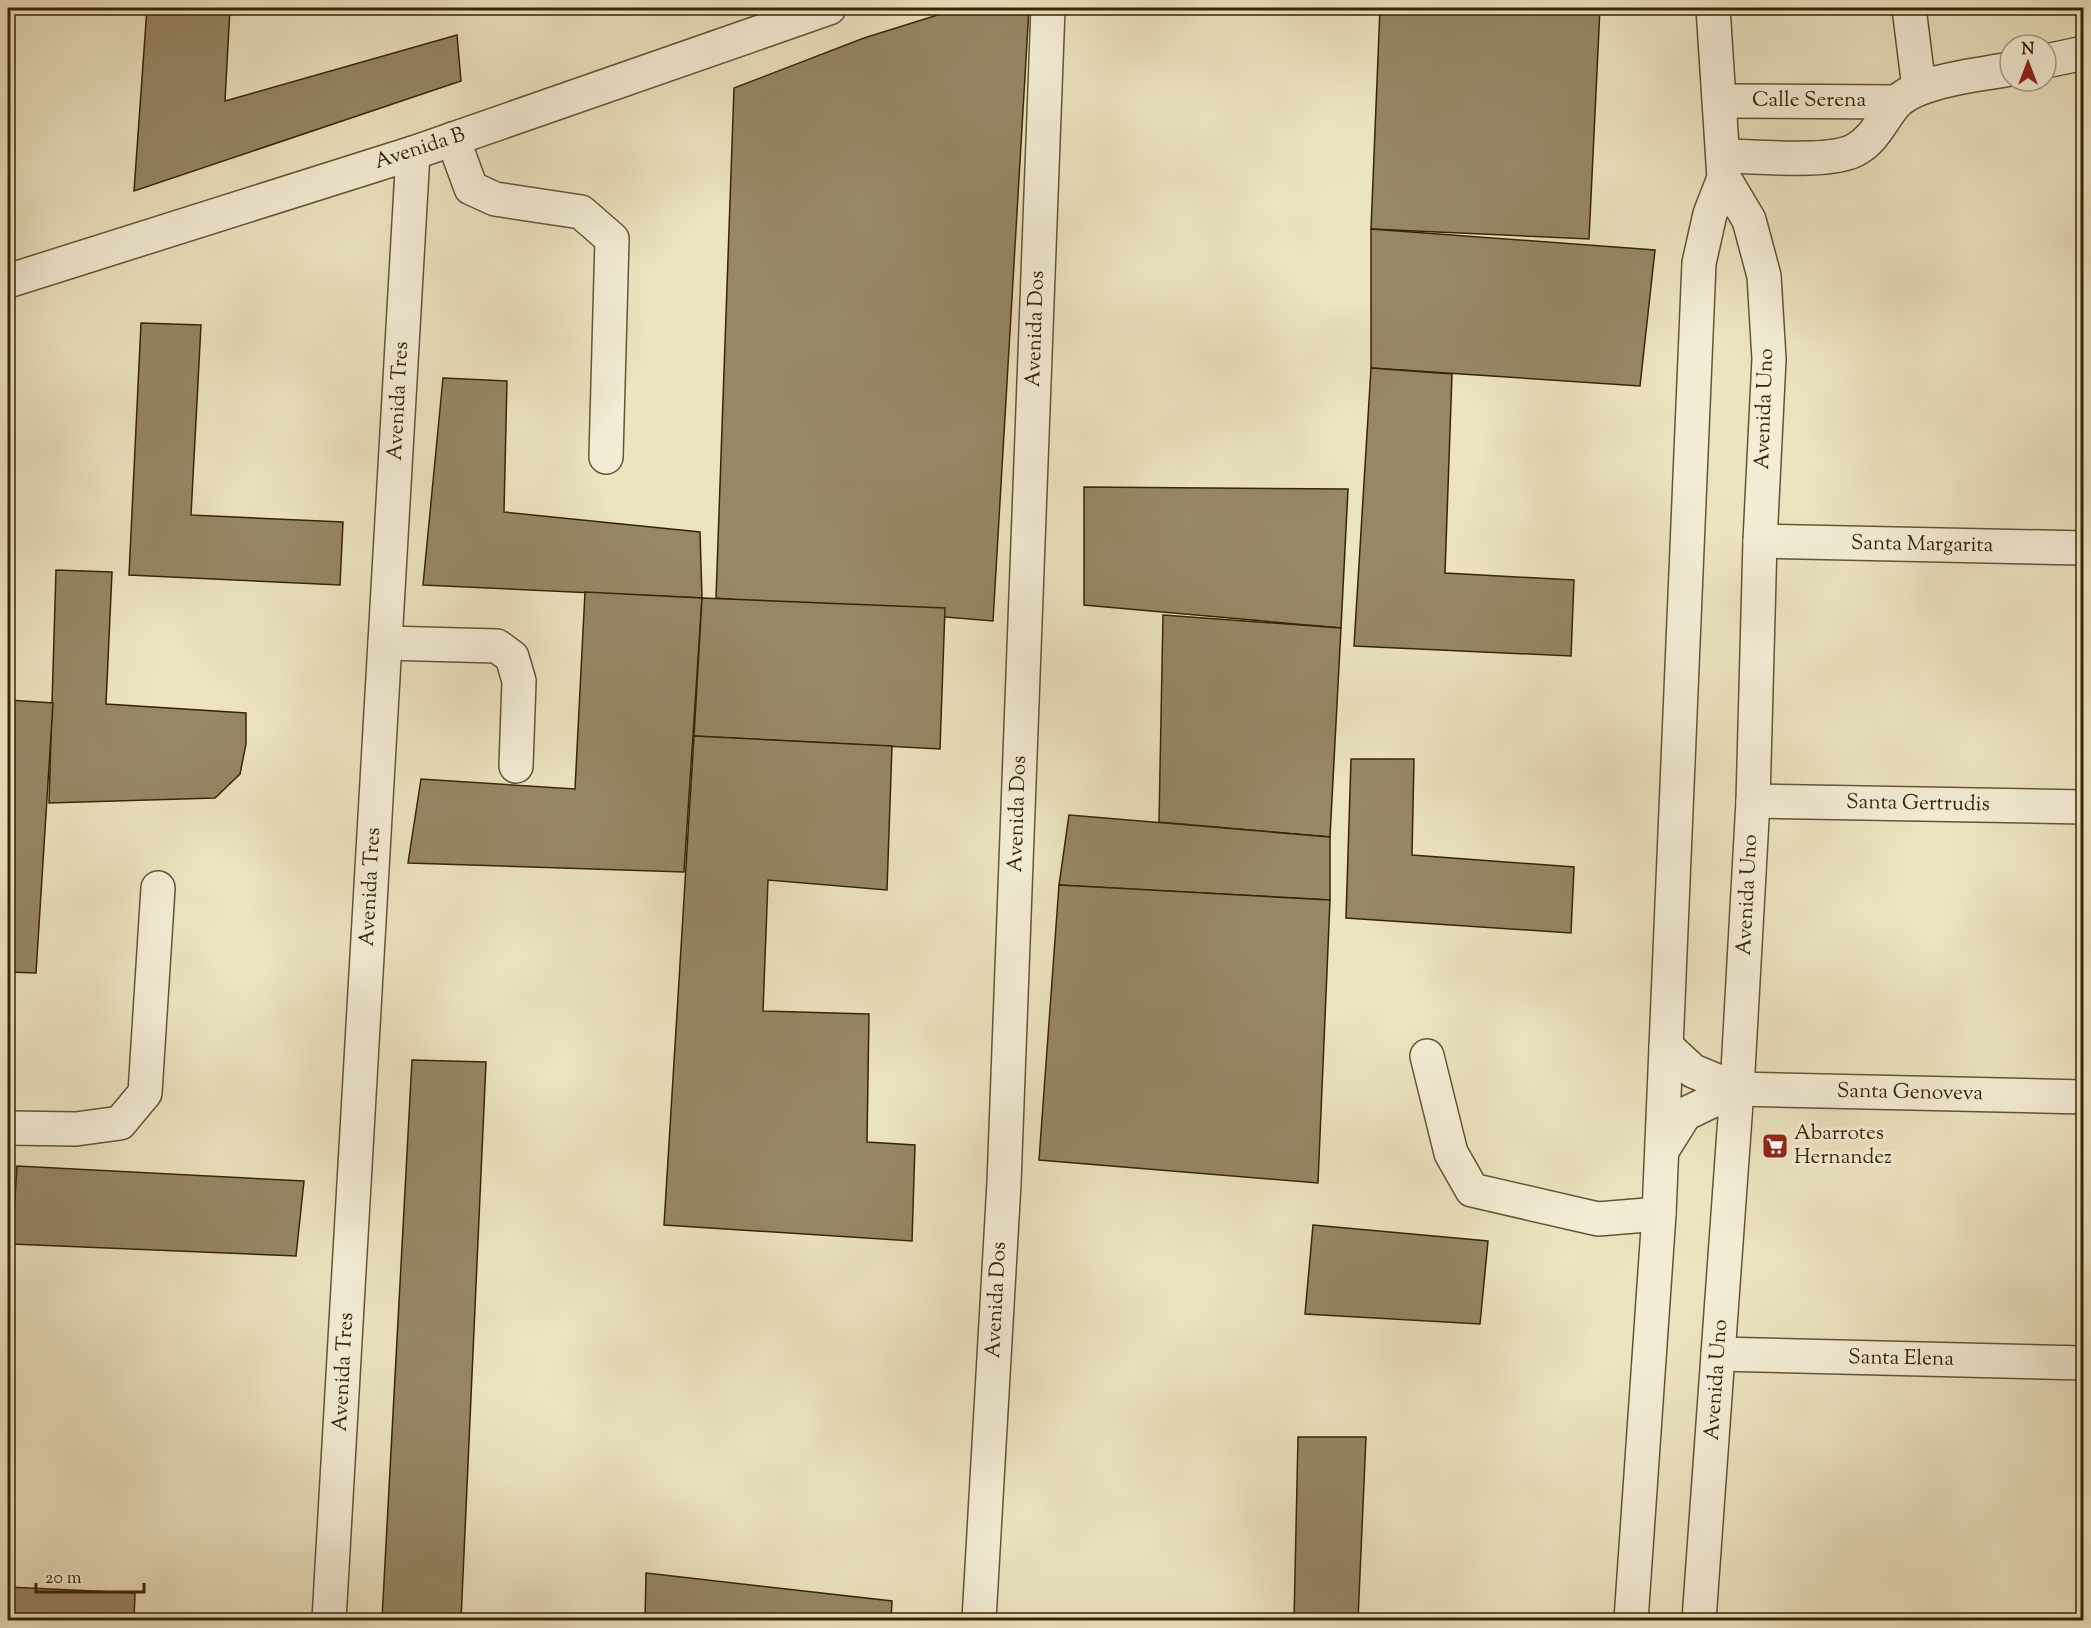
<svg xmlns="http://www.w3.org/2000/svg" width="2091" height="1628" font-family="'Sorts Mill Goudy',serif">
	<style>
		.building { fill: #968765; stroke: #382403; stroke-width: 1.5 }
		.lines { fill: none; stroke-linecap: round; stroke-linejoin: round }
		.minor-casing { stroke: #655432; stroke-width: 36 }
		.minor { stroke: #f3edd6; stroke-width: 33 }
		.labels { text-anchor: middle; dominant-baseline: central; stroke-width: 6; stroke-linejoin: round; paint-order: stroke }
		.street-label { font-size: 21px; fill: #382403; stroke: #f3edd6 }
		.poi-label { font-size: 21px; fill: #382403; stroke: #f3edd6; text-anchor: start }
	</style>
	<rect width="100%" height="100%" fill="#ece3c0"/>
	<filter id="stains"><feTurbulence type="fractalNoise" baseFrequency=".00333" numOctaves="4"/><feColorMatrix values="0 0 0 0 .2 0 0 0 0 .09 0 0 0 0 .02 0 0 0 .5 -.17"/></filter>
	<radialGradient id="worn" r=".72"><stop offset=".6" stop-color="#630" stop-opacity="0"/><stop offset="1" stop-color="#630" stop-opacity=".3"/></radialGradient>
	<!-- building -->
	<g class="building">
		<polygon points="147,8 230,8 225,101 457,35 461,81 134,191"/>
		<polygon points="960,8 1029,8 993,621 716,598 734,88 864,38"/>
		<polygon points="1380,8 1600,8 1589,239 1371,229"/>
		<polygon points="1371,229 1655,250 1640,386 1371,368"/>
		<polygon points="141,323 201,325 191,515 343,522 340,585 129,575"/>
		<polygon points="1371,368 1452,374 1445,573 1574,580 1571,656 1354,646"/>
		<polygon points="443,378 507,381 504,512 700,532 702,598 423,585"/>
		<polygon points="1084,487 1348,489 1341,628 1084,605"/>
		<polygon points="56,570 112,572 106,704 246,713 246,744 240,774 215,798 49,803"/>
		<polygon points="585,592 702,598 684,872 408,863 421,779 575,789"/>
		<polygon points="702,598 945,608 940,749 694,736"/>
		<polygon points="1163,615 1341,628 1330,837 1159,822"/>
		<polygon points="8,700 53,703 36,973 8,972"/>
		<polygon points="694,736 892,746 887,890 768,880 763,1011 869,1014 867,1142 915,1145 912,1241 664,1225"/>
		<polygon points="1351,759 1414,759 1412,855 1574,867 1571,933 1346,918"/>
		<polygon points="1069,815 1330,837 1330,900 1059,885"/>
		<polygon points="1059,885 1330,900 1318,1183 1039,1160"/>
		<polygon points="412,1060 486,1062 461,1620 382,1619"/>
		<polygon points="17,1166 304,1181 296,1256 12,1244"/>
		<polygon points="1313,1225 1488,1241 1480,1324 1305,1314"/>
		<polygon points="1298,1437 1366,1437 1358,1620 1294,1620"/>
		<polygon points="646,1573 892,1601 891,1620 645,1620"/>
		<polygon points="8,1587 135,1593 134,1620 8,1620"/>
	</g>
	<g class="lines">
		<defs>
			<g id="minor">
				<polyline points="1909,8 1919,88"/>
				<polyline points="2046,61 2084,53"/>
				<polyline points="1721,101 1897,102"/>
				<polyline points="453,139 471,188 495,199 581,212 612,239 606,457"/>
				<path d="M1724,156C1756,156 1829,164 1855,150C1876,139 1882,118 1897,102C1920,80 1979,75 2010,69"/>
				<polyline points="8,281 413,153 829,8"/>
				<polyline points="1760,541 2084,548"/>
				<polyline points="385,643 497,646 512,657 519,681 516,766"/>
				<polyline points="1753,801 2084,807"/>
				<polyline points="1666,1046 1693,1071 1737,1089 2084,1097"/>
				<polyline points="1427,1056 1451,1153 1472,1190 1598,1219 1659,1214"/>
				<polyline points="8,1128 76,1129 120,1123 145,1093 158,888"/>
				<polyline points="1663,1149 1685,1114 1737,1089"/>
				<polyline points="1718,1354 2084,1363"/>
				<polyline points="329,1620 413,153"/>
				<polyline points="979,1620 1004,1183 1048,8"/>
				<polyline points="1631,1620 1659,1214 1699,263 1710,214 1724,178 1713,8"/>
				<polyline points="1699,1620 1737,1089 1753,801 1760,541 1769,359 1764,276 1749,220 1724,178"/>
			</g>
		</defs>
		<!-- minor casing -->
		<use href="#minor" class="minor-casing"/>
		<!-- minor -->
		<use href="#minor" class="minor"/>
	</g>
	<!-- icons -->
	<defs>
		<symbol id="supermarket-square" viewBox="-11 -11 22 22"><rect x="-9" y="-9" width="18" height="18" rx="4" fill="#8f2418" stroke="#f3edd6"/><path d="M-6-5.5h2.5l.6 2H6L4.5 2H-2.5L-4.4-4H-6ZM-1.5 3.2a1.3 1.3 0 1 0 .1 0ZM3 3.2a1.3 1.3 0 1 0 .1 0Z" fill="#fff"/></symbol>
	</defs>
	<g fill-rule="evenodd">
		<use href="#supermarket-square" x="1760" y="1131" width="30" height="30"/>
	</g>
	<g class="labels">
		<!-- street labels -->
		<g class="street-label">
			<text x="1809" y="101">Calle Serena</text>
			<text transform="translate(420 149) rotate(-18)">Avenida B</text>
			<text transform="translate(1036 329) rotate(-88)">Avenida Dos</text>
			<text transform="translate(399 401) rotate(-87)">Avenida Tres</text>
			<text transform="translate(1765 409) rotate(-88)">Avenida Uno</text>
			<text transform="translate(1922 545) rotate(1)">Santa Margarita</text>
			<text transform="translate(1918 804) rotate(1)">Santa Gertrudis</text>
			<text transform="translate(1018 814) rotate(-88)">Avenida Dos</text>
			<text transform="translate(371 887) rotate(-87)">Avenida Tres</text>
			<text transform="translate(1748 895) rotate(-87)">Avenida Uno</text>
			<text transform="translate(1910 1093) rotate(1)">Santa Genoveva</text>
			<text transform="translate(997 1300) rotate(-87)">Avenida Dos</text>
			<text transform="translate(1901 1359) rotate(1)">Santa Elena</text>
			<text transform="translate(344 1372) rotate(-87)">Avenida Tres</text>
			<text transform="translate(1717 1380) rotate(-86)">Avenida Uno</text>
		</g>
		<!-- poi labels -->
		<g class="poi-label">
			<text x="1794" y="1134">Abarrotes<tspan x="1794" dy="24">Hernandez</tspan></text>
		</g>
	</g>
	<!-- margin -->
	<rect width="2091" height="1628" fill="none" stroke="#ece3c0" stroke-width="30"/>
	<rect x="9" y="9" width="2073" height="1610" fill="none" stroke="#382403" stroke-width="3"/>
	<rect x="15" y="15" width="2061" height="1598" fill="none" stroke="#382403" stroke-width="1.5"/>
	<!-- north arrow -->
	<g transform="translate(2028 63)"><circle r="28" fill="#f3edd6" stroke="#a89d82" stroke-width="1.5"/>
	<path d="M0-4.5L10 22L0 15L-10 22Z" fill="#8f2418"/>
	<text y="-9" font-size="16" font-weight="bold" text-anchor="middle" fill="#382403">N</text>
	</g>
	<!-- scale -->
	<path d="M36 1583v9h108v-9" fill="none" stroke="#382403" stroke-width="3"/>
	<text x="45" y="1583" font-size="18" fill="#382403" stroke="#f3edd6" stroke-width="4.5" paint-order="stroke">20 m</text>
	<rect width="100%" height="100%" filter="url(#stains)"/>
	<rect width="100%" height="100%" fill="url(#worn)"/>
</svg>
